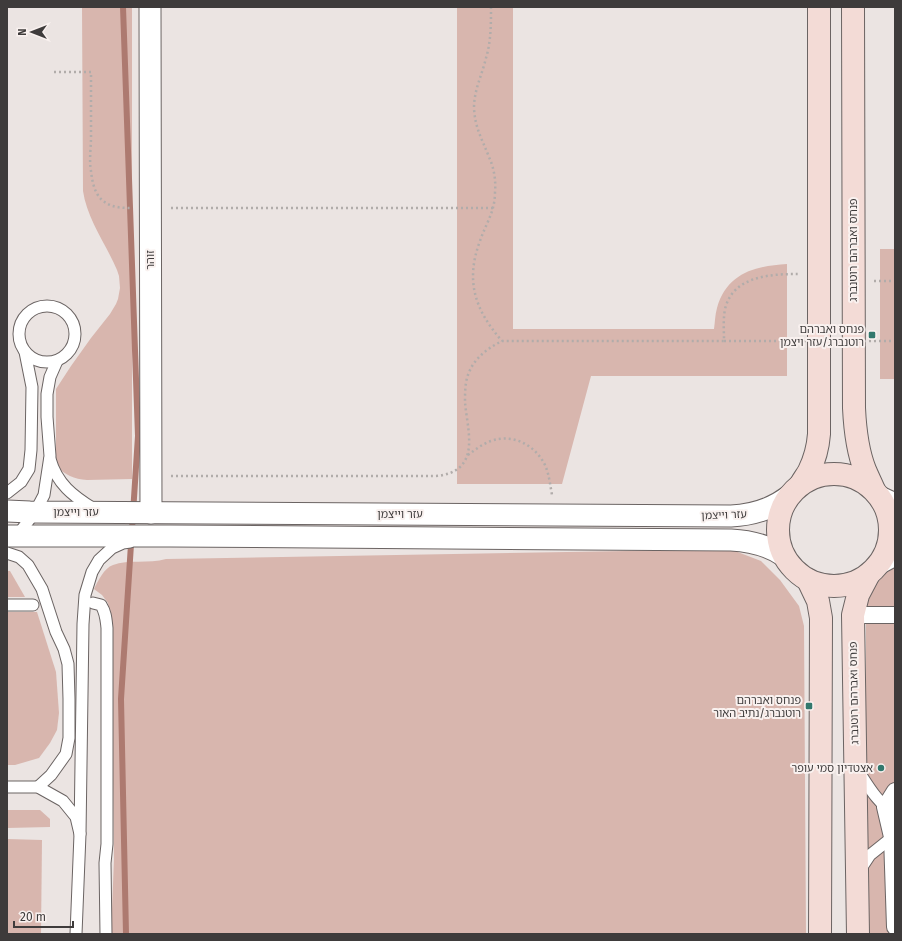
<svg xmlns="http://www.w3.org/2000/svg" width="902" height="941" font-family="'Fira Sans','Noto Sans Hebrew',sans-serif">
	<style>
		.green { fill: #d8b6ae }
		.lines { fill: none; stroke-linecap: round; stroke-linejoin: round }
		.stream { stroke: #ad7a70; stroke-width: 6 }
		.service-casing { stroke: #6b6463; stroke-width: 13 }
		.pedestrian-casing { stroke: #6b6463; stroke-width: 18 }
		.minor-casing { stroke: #6b6463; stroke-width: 23 }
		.secondary-casing { stroke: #6b6463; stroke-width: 24 }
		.path { stroke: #b1acaa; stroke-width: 2.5; stroke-dasharray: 2 3; stroke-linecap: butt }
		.service { stroke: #fff; stroke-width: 11 }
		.pedestrian { stroke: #fff; stroke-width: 16 }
		.minor { stroke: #fff; stroke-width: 21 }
		.secondary { stroke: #f3dbd6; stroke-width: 22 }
		.path-bridge { stroke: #b1acaa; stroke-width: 2.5; stroke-dasharray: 2 3; stroke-linecap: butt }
		.poi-dot { fill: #32786d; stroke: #f9f1ef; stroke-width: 1.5 }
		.labels { text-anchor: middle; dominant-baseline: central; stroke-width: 4; stroke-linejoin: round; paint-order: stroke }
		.street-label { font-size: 11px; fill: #3e3b3b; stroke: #f9f1ef }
		.poi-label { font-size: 11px; fill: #3e3b3b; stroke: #f9f1ef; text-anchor: end }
	</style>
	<rect width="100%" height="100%" fill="#ebe4e2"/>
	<!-- green -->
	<g class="green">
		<path d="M82,7H132V479L87,480C74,479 65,475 56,466V389L71,366L91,338L110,314L116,304L118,299L120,288L119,276L117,270C106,244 87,219 83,191Z"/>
		<path d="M457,7H513V329H714C715,322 715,315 717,308C727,273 755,266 787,264V376H591L562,484H457Z"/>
		<rect x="880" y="249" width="15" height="130"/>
		<path d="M685,550L735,551L761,561L780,580L799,606L804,626L806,934H111L114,859L112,698L110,621L108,603L102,595L94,589C98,581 104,568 113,565C128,559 149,564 166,559Z"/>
		<polygon points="895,561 895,934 866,934 866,602 875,580"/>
		<polygon points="7,571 10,571 25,597 7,597"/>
		<polygon points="7,612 37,612 56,672 59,713 57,730 50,743 39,758 15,765 7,765"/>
		<polygon points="7,810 40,810 50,819 50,827 7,828"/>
		<polygon points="7,839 42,840 41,934 7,934"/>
	</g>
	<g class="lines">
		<!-- stream -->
		<polyline class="stream" points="123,7 138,436 121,699 126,934"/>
		<defs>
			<g id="service">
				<circle cx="47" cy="334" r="28"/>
				<path d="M50,459C57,484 73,496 94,509"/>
				<polyline points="7,493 21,482 29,469 31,450 32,387 25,352"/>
				<polyline points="17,536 35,512 44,495 50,456 47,417 47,394 50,377 57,361"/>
				<polyline points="7,553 19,557 28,565 42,589 56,632 64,649 68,664 69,699 69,738 66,754 51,775 38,787"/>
				<path d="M93,603L101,605C106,613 106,619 107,628V844L105,863L106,934"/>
				<polyline points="7,605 33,605"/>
				<path d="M859,772C870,789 878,803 895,814"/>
				<polyline points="7,787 38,787 63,801 76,817 80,834 76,934"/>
				<polyline points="80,834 83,624 85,595 92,572 99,560 112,548 123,543 130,542"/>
				<polyline points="860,870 870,855 895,835"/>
			</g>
			<g id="pedestrian">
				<polyline points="853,615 895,615"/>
				<polyline points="895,791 885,807 892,837 895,927"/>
			</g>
			<g id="minor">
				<polyline points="150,7 151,513"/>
				<polyline points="880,497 895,504"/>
				<path d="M7,511L30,512L731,516C753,515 772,509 789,496"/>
				<path d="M7,536H170L731,540C750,541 768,545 784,556"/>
				<polyline points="880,563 895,555"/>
			</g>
			<g id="secondary">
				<path d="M853,7L854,408C855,429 857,450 865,470C868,477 871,483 874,490"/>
				<circle cx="834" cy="530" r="56"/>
				<path d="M801,484C803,480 807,475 809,471C815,459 818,447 819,434V7"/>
				<polyline points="808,580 818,601 821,618 820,934"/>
				<polyline points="858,934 853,615 858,595 868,576"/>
			</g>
		</defs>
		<!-- service casing -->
		<use href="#service" class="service-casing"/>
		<!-- pedestrian casing -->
		<use href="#pedestrian" class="pedestrian-casing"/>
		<!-- minor casing -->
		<use href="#minor" class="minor-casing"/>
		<!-- secondary casing -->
		<use href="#secondary" class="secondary-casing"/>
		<!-- path -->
		<g class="path">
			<path d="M491,7C491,24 491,42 486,58C482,75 474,90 474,108C475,128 482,139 489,157C494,168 496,180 495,192C495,212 486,223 480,241C465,281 475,310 502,341"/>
			<path d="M54,72H91C91,94 91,115 91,137C91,148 89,160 91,171C92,180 94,192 101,199C109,207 120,208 130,208"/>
			<polyline points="171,208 493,208"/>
			<polyline points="874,281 895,281"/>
			<path d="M468,455C475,450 482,444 491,441C513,433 535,445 545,465C549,474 550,484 552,495"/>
			<path d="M171,476H430C434,476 439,476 443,475C481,467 467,429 465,402C465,394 465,386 467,378C472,360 486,349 502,341H724C724,330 723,320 725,309C733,276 770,274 798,274"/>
		</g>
		<!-- service -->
		<use href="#service" class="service"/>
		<!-- pedestrian -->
		<use href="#pedestrian" class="pedestrian"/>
		<!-- minor -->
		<use href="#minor" class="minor"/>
		<!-- secondary -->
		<use href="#secondary" class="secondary"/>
		<!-- path-bridge -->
		<polyline class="path-bridge" points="724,341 895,341"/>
	</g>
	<!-- markers -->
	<g class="poi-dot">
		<rect x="868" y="331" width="8" height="8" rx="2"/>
		<rect x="805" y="702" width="8" height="8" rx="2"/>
		<circle cx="881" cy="768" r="4"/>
	</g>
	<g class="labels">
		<!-- street labels -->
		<g class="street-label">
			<text transform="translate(853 250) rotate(-90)">פנחס ואברהם רוטנברג</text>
			<text transform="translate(150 260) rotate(-90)">זוהר</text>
			<text x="76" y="512">עזר וייצמן</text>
			<text x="400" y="514">עזר וייצמן</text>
			<text transform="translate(724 515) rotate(-2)">עזר וייצמן</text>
			<text transform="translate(854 693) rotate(-91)">פנחס ואברהם רוטנברג</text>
		</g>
		<!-- poi labels -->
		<g class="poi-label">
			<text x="864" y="329">פנחס ואברהם<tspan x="864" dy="13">רוטנברג/עזר ויצמן</tspan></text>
			<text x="801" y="700">פנחס ואברהם<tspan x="801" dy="13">רוטנברג/נתיב האור</tspan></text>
			<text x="873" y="768">אצטדיון סמי עופר</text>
		</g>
	</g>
	<!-- border -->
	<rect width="902" height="941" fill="none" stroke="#3e3b3b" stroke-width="16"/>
	<!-- north arrow -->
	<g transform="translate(32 32) rotate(270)" stroke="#f9f1ef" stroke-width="3" paint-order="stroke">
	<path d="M0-3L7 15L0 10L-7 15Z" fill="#3e3b3b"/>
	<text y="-6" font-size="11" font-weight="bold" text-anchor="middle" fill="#3e3b3b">N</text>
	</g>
	<!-- scale -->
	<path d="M14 921v6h59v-6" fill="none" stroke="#3e3b3b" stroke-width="2"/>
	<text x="20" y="921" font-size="12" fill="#3e3b3b" stroke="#f9f1ef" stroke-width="3" paint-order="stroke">20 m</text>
</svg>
